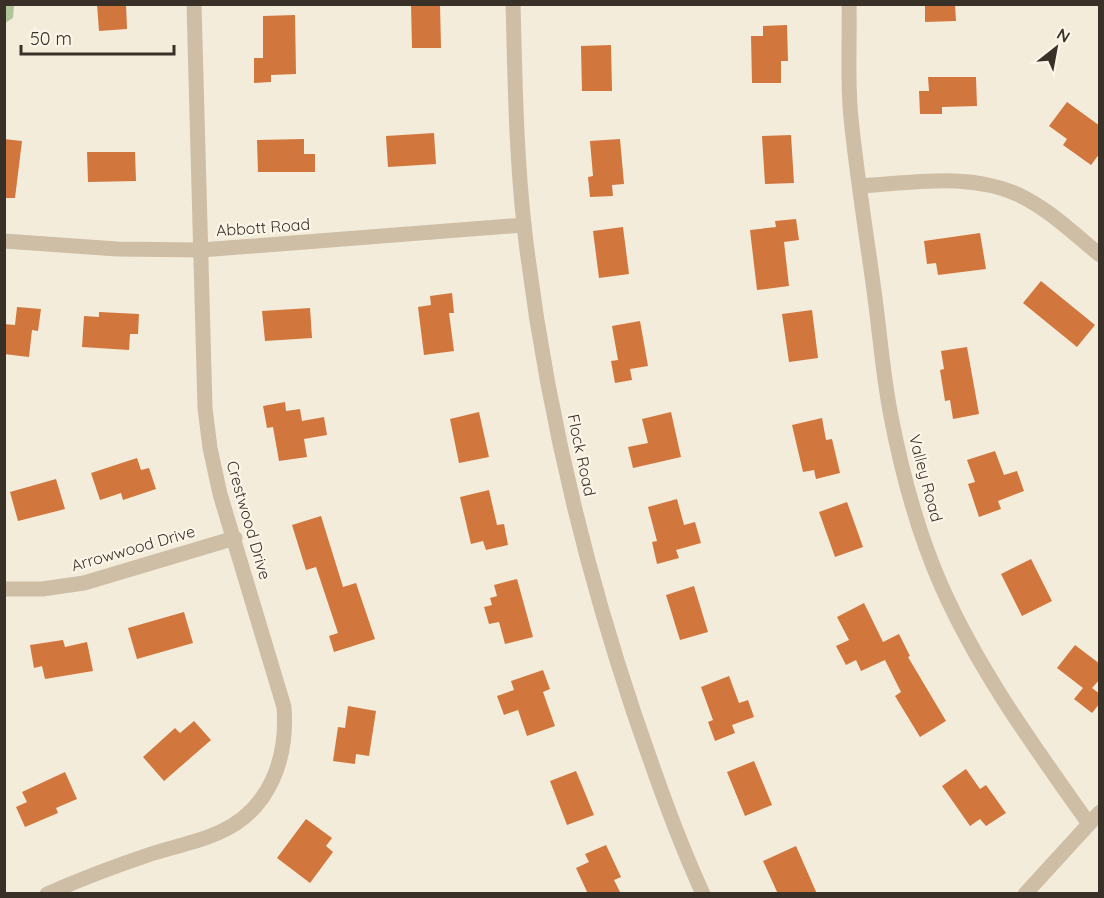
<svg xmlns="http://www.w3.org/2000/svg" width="1104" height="898" font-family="Quicksand,sans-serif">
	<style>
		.green { fill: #b0c59a }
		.building { fill: #d1763d }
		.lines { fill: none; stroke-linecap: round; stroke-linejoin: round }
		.street { stroke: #cebea6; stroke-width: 15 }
		.labels { text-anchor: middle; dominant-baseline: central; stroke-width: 4.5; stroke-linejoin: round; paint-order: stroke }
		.street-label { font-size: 16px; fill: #393028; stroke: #fbf5e8 }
	</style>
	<rect width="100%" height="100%" fill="#f4ecdb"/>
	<!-- green -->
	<polygon class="green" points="4,5 14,5 13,18 5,23"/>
	<!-- building -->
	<g class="building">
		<polygon points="97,4 126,4 127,29 99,31"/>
		<polygon points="411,4 440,4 441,48 412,48"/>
		<polygon points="925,4 955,4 956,21 925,22"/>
		<polygon points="295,15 296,74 271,75 271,82 254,83 254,58 263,58 263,16"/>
		<polygon points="787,25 788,61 781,61 781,83 752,83 751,36 763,36 763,26"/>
		<polygon points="611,45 612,91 582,91 581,46"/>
		<polygon points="928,77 976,77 977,106 942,107 942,114 920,114 919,91 929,91"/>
		<polygon points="1067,102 1100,126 1100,153 1091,165 1063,145 1067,139 1049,126"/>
		<polygon points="434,133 436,164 388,167 386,136"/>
		<polygon points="791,135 794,183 765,184 762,136"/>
		<polygon points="4,139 22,141 15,198 4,198"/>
		<polygon points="304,139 304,154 315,154 315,172 258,172 257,140"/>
		<polygon points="620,139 624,184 612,185 613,196 590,197 588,177 593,176 590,141"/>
		<polygon points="87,152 135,152 136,181 88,182"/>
		<polygon points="796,219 799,240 784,242 789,286 757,290 750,230 776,227 775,221"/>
		<polygon points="623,227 629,274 599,278 593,231"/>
		<polygon points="980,233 986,269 938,275 936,263 927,264 924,241"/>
		<polygon points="1041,281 1095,325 1077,347 1023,303"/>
		<polygon points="452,293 454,313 449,313 454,351 424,355 418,307 431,305 430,296"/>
		<polygon points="17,307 41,309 38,331 32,330 29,357 4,354 4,324 15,325"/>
		<polygon points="310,308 312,338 265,341 262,311"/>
		<polygon points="812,310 818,358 789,362 782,314"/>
		<polygon points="99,312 139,314 138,334 130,334 129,350 82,347 84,316 99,317"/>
		<polygon points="640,321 648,366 630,369 632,380 615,383 611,361 618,360 612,326"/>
		<polygon points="967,347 979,414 953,419 950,400 945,401 940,370 944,369 941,351"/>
		<polygon points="285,402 286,411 300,409 302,421 324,417 327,435 304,439 307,457 279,461 273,427 267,428 263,406"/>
		<polygon points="479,412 489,457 459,463 450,419"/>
		<polygon points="671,412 681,457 633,468 628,447 648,443 642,419"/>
		<polygon points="822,418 826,440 832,439 840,473 816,479 814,470 803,472 792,425"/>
		<polygon points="995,451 1004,475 1017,471 1024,491 998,501 1001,509 979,517 968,484 975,482 967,460"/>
		<polygon points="137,458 141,470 149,468 156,489 123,500 121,493 100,500 91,473"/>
		<polygon points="56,479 65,509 18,521 10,492"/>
		<polygon points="489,490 497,525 504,524 508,545 486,550 483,541 471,544 460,497"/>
		<polygon points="677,499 684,525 695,522 701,543 676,550 679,558 657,564 652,542 657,541 648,507"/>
		<polygon points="847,502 863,547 835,557 819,512"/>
		<polygon points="321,516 343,587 356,583 375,639 334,652 329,636 338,633 316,567 306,570 292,525"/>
		<polygon points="1031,559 1052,601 1022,616 1001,574"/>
		<polygon points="517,579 533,637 505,644 499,622 489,624 484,607 492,605 490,598 497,596 494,585"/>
		<polygon points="694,586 708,632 680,640 666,595"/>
		<polygon points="864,603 883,642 899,634 910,656 908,657 946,721 920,737 895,696 901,692 885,660 861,671 856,660 846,665 836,646 849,640 837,617"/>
		<polygon points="184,612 193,643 137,659 128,628"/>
		<polygon points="63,640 65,647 87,642 93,671 45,679 42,666 34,668 30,645"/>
		<polygon points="1075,645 1100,664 1100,679 1092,688 1100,694 1100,703 1092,713 1074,699 1083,688 1057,668"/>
		<polygon points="543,670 550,689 543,692 555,726 527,736 518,710 504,715 497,696 514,690 511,681"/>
		<polygon points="729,676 739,703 748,700 754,717 732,725 735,733 715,741 708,722 713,720 701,687"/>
		<polygon points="348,706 376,711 369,756 356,754 355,764 333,761 338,727 345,728"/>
		<polygon points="194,721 211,740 164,781 143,757 175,728 180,733"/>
		<polygon points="754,761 772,805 745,816 727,772"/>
		<polygon points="966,769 980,789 986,785 1006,813 986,826 980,819 970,826 942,786"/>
		<polygon points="576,771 594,815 567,825 550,781"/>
		<polygon points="65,772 77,799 56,808 58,813 25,827 16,807 27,802 22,792"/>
		<polygon points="306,819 332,838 326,846 333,852 310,883 277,858"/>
		<polygon points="606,845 621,877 614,880 621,894 588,894 576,868 589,862 585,854"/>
		<polygon points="796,846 817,894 778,894 763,861"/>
	</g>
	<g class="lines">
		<!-- street -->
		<g class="street">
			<path d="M513,4C515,78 516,152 524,225C543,391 581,555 634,713C655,774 676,835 703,894"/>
			<path d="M849,4C850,42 847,81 851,118C857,178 867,238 875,298C880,336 883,374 890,411C901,470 917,530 941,585C980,673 1034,746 1089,824"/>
			<path d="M860,186C912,183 970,172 1019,195C1049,209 1074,234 1100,255"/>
			<polyline points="4,241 117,249 201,250 524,225"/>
			<polyline points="4,589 42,589 84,583 235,538"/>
			<path d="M47,894C83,878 118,865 154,853C176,846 199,842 220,832C270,810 288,758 284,707L220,494L210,448L205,408L194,4"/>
			<polyline points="1025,894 1100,812"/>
		</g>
	</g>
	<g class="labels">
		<!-- street labels -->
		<g class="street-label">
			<text transform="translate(263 227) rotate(-4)">Abbott Road</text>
			<text transform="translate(582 455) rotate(78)">Flock Road</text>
			<text transform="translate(926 478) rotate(75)">Valley Road</text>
			<text transform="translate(249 520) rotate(74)">Crestwood Drive</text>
			<text transform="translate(133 548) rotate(-16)">Arrowwood Drive</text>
		</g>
	</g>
	<!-- border -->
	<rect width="1104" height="898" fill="none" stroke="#393028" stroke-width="12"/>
	<!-- north arrow -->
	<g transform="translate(1056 48) rotate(31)" stroke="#fbf5e8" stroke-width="4.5" paint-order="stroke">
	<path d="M0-4.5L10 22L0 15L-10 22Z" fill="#393028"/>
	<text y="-9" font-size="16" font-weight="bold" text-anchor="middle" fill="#393028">N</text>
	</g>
	<!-- scale -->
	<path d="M21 45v9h153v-9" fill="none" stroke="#393028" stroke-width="3"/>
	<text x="30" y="45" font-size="18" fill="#393028" stroke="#fbf5e8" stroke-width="4.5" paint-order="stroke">50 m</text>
</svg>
